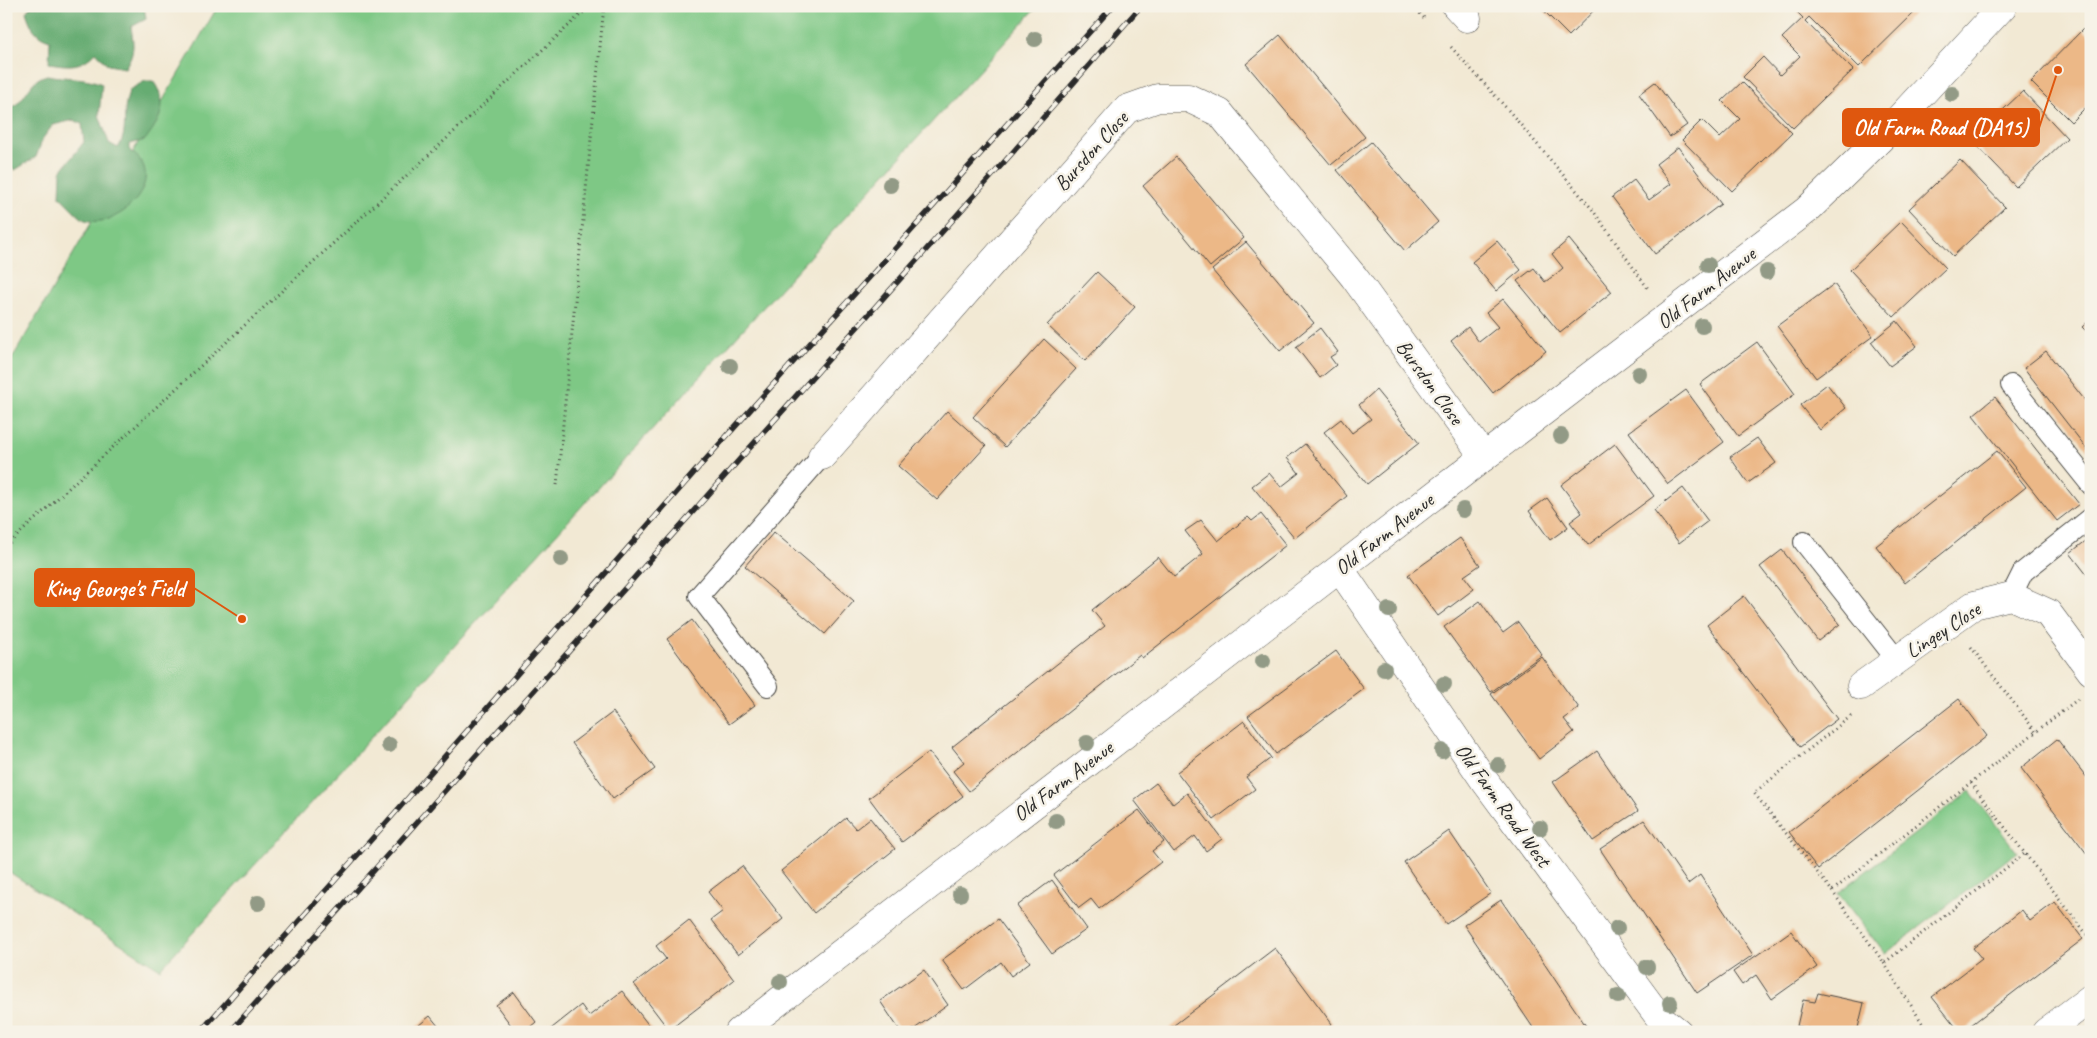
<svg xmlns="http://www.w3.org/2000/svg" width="2097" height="1038" font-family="Caveat,sans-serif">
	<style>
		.green { fill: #7ec885; stroke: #547a58 }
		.forest { fill: #66ac72; stroke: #486c4e }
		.building { fill: #ecb887 }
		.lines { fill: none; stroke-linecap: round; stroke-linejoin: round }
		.lane-casing { stroke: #494844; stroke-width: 22 }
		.street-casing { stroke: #494844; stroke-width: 29 }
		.path { stroke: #494844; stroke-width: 3; stroke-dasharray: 1 4; stroke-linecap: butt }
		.lane { stroke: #fff; stroke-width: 20 }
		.street { stroke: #fff; stroke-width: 28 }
		.rail-casing { stroke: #2b2b2b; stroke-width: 5.5 }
		.rail { stroke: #f7f3e8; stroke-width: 4; stroke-dasharray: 11; stroke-linecap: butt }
		.tree { fill: #929a86 }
		.labels { text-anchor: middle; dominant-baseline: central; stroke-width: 5; stroke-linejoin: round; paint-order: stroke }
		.street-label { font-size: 21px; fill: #2b2b2b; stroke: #f7f3e8 }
		.leader { fill: none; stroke: #df570e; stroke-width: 2 }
		.callout-dot { fill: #df570e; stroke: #f7f3e8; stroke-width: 2 }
		.callout { fill: #df570e; stroke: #df570e; stroke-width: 2 }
		.callout-label { font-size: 22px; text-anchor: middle; font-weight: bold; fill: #fff }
	</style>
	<rect width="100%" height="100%" fill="#f7f3e8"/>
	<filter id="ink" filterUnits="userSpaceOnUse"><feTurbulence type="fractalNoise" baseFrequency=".02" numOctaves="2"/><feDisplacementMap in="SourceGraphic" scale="10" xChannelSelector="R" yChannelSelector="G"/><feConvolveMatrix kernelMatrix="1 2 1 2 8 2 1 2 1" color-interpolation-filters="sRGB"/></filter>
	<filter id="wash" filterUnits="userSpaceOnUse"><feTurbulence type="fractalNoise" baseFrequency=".0096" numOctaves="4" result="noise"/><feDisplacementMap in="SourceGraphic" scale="20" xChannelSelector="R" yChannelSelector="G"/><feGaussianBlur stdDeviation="1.12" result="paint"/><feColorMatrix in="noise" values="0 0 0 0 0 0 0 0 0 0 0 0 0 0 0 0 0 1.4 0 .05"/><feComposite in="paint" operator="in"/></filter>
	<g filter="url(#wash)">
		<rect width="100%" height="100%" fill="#f2e9d4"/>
		<!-- green -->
		<g class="green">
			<polygon points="218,6 1038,6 160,969 6,870 6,369"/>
			<polygon points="1970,791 2017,852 1885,954 1838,893"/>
		</g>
		<!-- forest -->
		<g class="forest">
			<path d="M31,6H144L146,19L131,27C134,46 135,51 125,68L108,65L96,52C81,68 69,66 49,63L50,40C35,36 31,27 26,12Z"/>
			<path d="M47,75C66,79 84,76 102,84L99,115L109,143L118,148C126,135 124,126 125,111C125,104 128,97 129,90L145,81H153C170,104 160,120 145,140L130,144V151C171,176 121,231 85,220C80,218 66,202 60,197L61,171L84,142L82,124L74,120L53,125L43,138L36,157L15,170L6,166V114C9,108 13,107 18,103C29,92 31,79 47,75Z"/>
		</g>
		<g id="blocks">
			<!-- building -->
			<g class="building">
				<polygon points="1539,6 1598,6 1569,36"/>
				<polygon points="1791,6 1916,6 1918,9 1859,67 1809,17 1805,21 1853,70 1793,128 1743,77 1763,57 1780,75 1800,56 1782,38 1803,18"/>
				<polygon points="2083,29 2091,37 2091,102 2071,122 2031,82"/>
				<polygon points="1280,35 1365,137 1331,165 1246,64"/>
				<polygon points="1655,82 1687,125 1670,137 1639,94"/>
				<polygon points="1742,82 1792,133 1732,191 1682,140 1702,120 1720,138 1740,119 1722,101"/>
				<polygon points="2023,91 2067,138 2016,187 1971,140"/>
				<polygon points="1371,142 1438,222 1405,251 1337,170"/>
				<polygon points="1678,147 1721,204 1655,254 1612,197 1634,180 1649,200 1671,184 1656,164"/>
				<polygon points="1176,157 1244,238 1210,267 1143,186"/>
				<polygon points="1960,160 2005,207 1953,256 1909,209"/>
				<polygon points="1901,221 1946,268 1894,317 1850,270"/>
				<polygon points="1569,239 1612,292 1560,333 1517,281 1534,268 1545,282 1556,274 1563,268 1552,254"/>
				<polygon points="1497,241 1521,270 1496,291 1472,262"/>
				<polygon points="1246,242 1314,323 1280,351 1212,270"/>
				<polygon points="1097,272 1135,307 1085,361 1047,325"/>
				<polygon points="1834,284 1873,336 1816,378 1777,326"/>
				<polygon points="1503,299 1546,351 1493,393 1451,341 1468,327 1479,342 1498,327 1486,313"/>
				<polygon points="2091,319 2091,336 2082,327"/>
				<polygon points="1897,321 1917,346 1890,366 1871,342"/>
				<polygon points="1320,328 1338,352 1330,357 1336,365 1320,378 1296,347"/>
				<polygon points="1044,339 1076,369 1005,447 973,417"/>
				<polygon points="1757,342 1795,394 1738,436 1700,384"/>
				<polygon points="2046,351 2091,408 2091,454 2024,368"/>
				<polygon points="1827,384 1846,408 1820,430 1800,405"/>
				<polygon points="1376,390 1419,443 1367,484 1324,432 1341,419 1352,433 1371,419 1359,405"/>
				<polygon points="1686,390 1724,442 1668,484 1629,432"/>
				<polygon points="1995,397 2079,504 2057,521 1973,415"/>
				<polygon points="947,411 986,446 937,500 898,466"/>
				<polygon points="1757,438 1776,463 1748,483 1730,457"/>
				<polygon points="1305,444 1347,496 1295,538 1252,486 1269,473 1281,487 1299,473 1287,458"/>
				<polygon points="1615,444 1654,496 1588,545 1570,522 1582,513 1561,485"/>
				<polygon points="1997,451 2026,487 1905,583 1876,546"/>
				<polygon points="1683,488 1708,521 1679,543 1654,510"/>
				<polygon points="1547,498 1568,527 1550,540 1529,511"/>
				<polygon points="1261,514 1286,545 1142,658 1140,655 969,791 953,771 964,762 952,747 1105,626 1092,610 1158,557 1174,577 1203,554 1185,531 1201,520 1218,541 1248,517 1252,521"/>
				<polygon points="774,532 854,601 825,634 745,566"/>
				<polygon points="2091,537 2091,580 2070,553"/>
				<polygon points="1460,538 1480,565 1464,576 1474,589 1438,616 1408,575"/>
				<polygon points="1782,550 1840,624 1818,641 1760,567"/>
				<polygon points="1744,596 1837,719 1800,747 1707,625"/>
				<polygon points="1480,601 1503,633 1518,622 1542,655 1491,692 1444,627"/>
				<polygon points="692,620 755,705 729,724 667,639"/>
				<polygon points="1336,651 1364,689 1276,754 1248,716"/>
				<polygon points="1542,657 1579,708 1564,719 1574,732 1539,759 1491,694"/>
				<polygon points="1959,699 1987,736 1818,869 1789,832"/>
				<polygon points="613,712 655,769 613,799 572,743"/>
				<polygon points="1244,721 1271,758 1246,777 1255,789 1214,820 1177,772"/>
				<polygon points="2057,739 2091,783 2091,859 2021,768"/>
				<polygon points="1597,751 1638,811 1593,841 1553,782"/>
				<polygon points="929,752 963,796 902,842 869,798"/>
				<polygon points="1156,783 1173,804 1187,793 1222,839 1206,851 1195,836 1174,852 1134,800"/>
				<polygon points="1139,810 1164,842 1152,851 1161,862 1099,909 1091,899 1079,908 1054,875"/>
				<polygon points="846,818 856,829 870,818 895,849 814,913 781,871"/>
				<polygon points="1644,820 1688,884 1700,875 1753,955 1697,993 1600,849"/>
				<polygon points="1449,831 1491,893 1446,924 1404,862"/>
				<polygon points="742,866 783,919 738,955 711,920 723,911 708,892"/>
				<polygon points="1052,880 1087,929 1052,954 1017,906"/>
				<polygon points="1501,900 1527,938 1590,1032 1536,1032 1464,925"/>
				<polygon points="2055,902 2083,939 1962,1032 1960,1032 1932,997 1982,959 1973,948 1998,929 2022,910 2030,921"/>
				<polygon points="998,919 1030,962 1011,976 1001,962 964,990 942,960"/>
				<polygon points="689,920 734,980 669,1030 634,984 666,959 656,946"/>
				<polygon points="1791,931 1817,967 1772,999 1756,975 1742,985 1733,972"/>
				<polygon points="1275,948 1332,1024 1321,1032 1165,1032"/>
				<polygon points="924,970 948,1005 910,1032 901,1032 880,1001"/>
				<polygon points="622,991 654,1032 547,1032 581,1005 589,1016"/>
				<polygon points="514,992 536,1022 524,1032 516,1032 496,1005"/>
				<polygon points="1818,993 1864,1003 1857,1032 1826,1032 1797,1026 1803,1000 1815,1002"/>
				<polygon points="430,1016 443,1032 414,1032 413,1030"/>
			</g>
		</g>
	</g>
	<g filter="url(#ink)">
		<use href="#blocks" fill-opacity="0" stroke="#494844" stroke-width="1"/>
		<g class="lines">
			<defs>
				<g id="lane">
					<polyline points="2011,385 2091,485"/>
					<polyline points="1804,542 1897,660"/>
					<polyline points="2011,596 2023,572 2091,518"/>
					<polyline points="768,686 699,596 822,456"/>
				</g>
				<g id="street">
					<polyline points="1456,6 1467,18"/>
					<polyline points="822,456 1127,109 1158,98 1188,98 1220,113 1354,277 1484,457"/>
					<polyline points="1340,569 1484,780 1659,1017 1678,1032"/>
					<polyline points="1861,686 1974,605 2011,596 2048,613 2091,671"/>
					<polyline points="739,1032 1484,457 1807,210 1882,137 2003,6"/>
					<polyline points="2046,1032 2091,998"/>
				</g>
			</defs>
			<!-- lane casing -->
			<use href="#lane" class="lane-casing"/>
			<!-- street casing -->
			<use href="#street" class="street-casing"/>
			<!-- path -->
			<g class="path">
				<polyline points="1413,6 1426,20"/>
				<polyline points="1451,47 1509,111 1592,209 1649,290"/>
				<polyline points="557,485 604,6"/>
				<polyline points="6,546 590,6"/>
				<polyline points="1971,647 2036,732"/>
				<polyline points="1851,716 1754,793 1832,891 2078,699"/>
				<polyline points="1971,783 2091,940"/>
				<polyline points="1832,891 1884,963 2024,854"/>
				<polyline points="1884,963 1928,1032"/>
			</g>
			<!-- lane -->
			<use href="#lane" class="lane"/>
			<!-- street -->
			<use href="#street" class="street"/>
			<defs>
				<g id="rail">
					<polyline points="200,1032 394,814 699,467 1113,6"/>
					<polyline points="230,1032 1006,160 1141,6"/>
				</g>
			</defs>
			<!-- rail casing -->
			<use href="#rail" class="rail-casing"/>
			<!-- rail -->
			<use href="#rail" class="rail"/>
		</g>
		<!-- trees -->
		<g class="tree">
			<circle cx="1035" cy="39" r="8"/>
			<circle cx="1952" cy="94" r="8"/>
			<circle cx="890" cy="185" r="8"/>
			<circle cx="1708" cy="265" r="8"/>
			<circle cx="1767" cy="272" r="8"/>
			<circle cx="1702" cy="326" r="8"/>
			<circle cx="730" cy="366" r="8"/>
			<circle cx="1639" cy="374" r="8"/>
			<circle cx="1561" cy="436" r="8"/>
			<circle cx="1463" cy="510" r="8"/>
			<circle cx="561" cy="559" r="8"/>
			<circle cx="1389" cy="610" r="8"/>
			<circle cx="1263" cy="661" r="8"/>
			<circle cx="1384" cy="669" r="8"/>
			<circle cx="1444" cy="684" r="8"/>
			<circle cx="1087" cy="743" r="8"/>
			<circle cx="389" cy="745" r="8"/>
			<circle cx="1442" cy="751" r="8"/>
			<circle cx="1498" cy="765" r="8"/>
			<circle cx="1056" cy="821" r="8"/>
			<circle cx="1540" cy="828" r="8"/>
			<circle cx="960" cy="894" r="8"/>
			<circle cx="258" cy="903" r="8"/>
			<circle cx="1617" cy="928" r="8"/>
			<circle cx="1647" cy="967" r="8"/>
			<circle cx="780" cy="982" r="8"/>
			<circle cx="1618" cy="996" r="8"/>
			<circle cx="1670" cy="1003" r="8"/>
		</g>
	</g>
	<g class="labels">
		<!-- street labels -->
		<g class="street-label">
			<text transform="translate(1091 151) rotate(-48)">Bursdon Close</text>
			<text transform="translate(1706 288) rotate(-38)">Old Farm Avenue</text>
			<text transform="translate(1430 382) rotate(54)">Bursdon Close</text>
			<text transform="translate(1384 534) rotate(-38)">Old Farm Avenue</text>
			<text transform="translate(1943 630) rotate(-33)">Lingey Close</text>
			<text transform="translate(1063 781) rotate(-37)">Old Farm Avenue</text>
			<text transform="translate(1503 805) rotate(54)">Old Farm Road West</text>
		</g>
	</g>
	<!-- callouts -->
	<path class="leader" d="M2058 70L2039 128M242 619L194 588"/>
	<g class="callout-dot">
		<circle cx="2058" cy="70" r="5"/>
		<circle cx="242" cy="619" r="5"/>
	</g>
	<g class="callout">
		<rect x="1843" y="109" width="196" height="37" rx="5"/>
		<rect x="35" y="569" width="159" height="37" rx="5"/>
	</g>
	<g class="callout-label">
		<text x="1941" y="135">Old Farm Road (DA15)</text>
		<text x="115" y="596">King George's Field</text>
	</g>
	<!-- margin -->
	<rect width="2097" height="1038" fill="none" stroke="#f7f3e8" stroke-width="25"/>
</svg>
